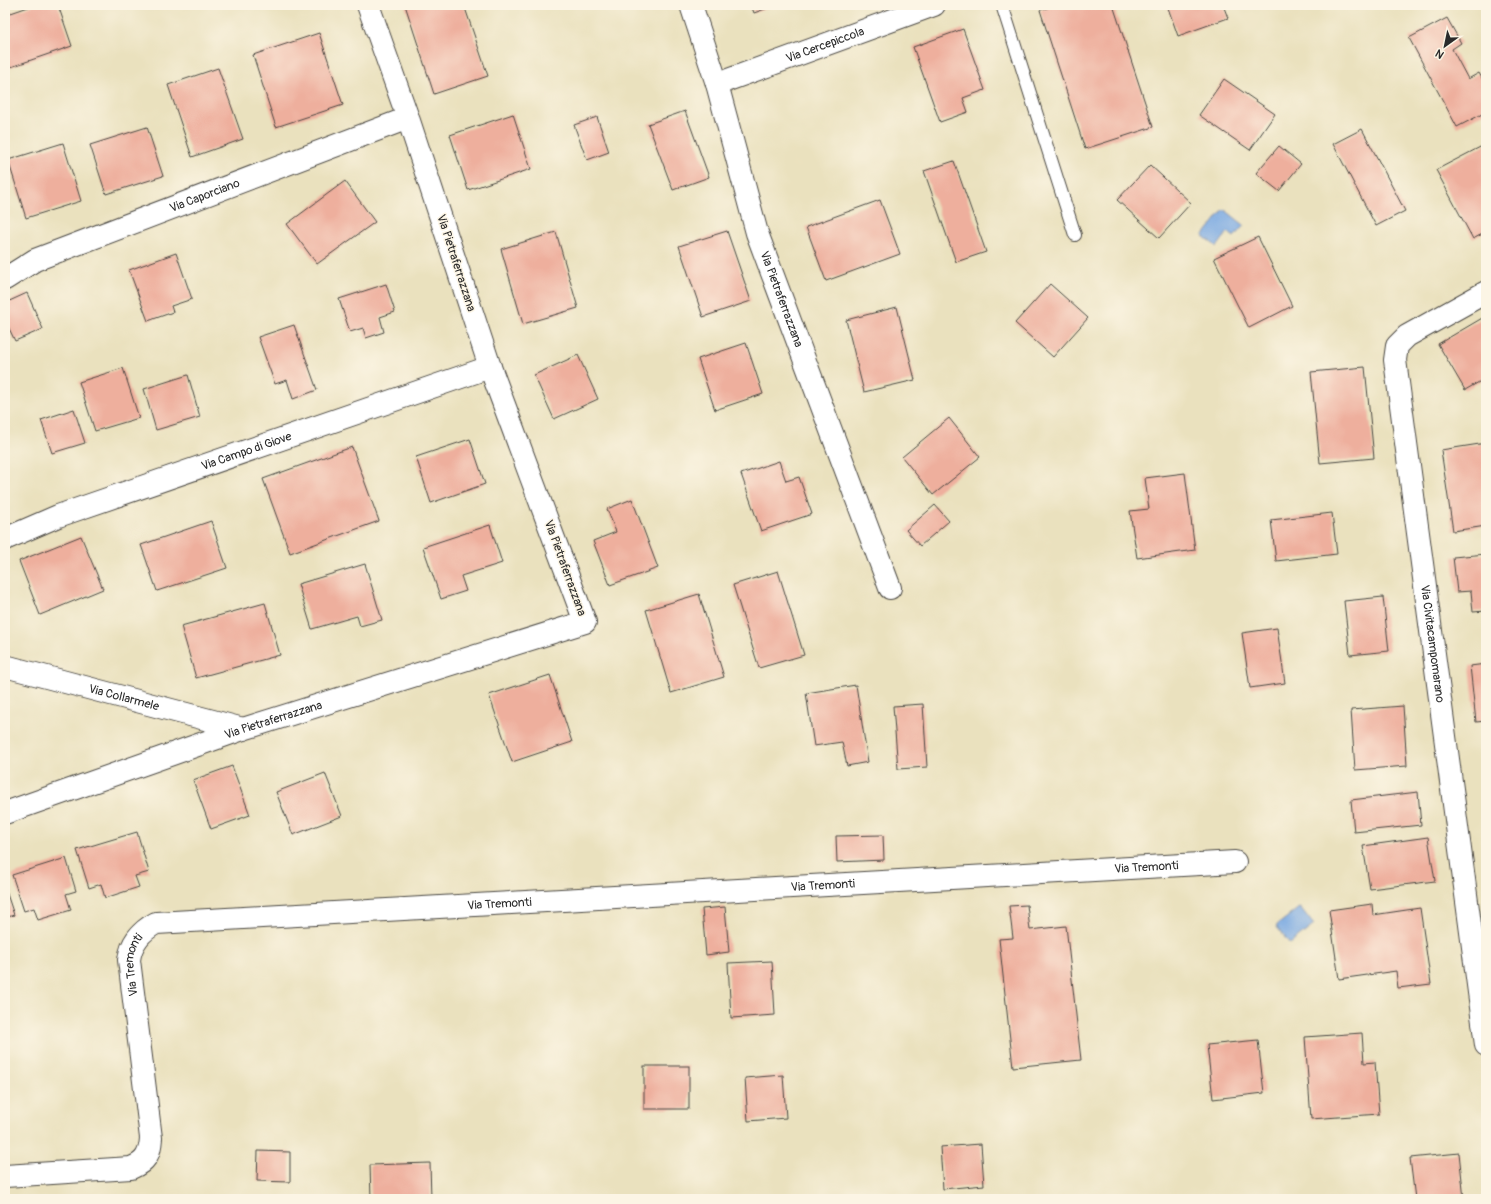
<svg xmlns="http://www.w3.org/2000/svg" width="1491" height="1204" font-family="Pangolin,sans-serif">
	<style>
		.water { fill: #78a8e2; stroke: #526a86 }
		.building { fill: #eeaf9d }
		.lines { fill: none; stroke-linecap: round; stroke-linejoin: round }
		.lane-casing { stroke: #484641; stroke-width: 14 }
		.street-casing { stroke: #484641; stroke-width: 24 }
		.lane { stroke: #fff; stroke-width: 12 }
		.street { stroke: #fff; stroke-width: 22 }
		.labels { text-anchor: middle; dominant-baseline: central; stroke-width: 3; stroke-linejoin: round; paint-order: stroke }
		.street-label { font-size: 12px; fill: #2b2b2b; stroke: #fcf5e5 }
	</style>
	<rect width="100%" height="100%" fill="#fcf5e5"/>
	<filter id="ink" filterUnits="userSpaceOnUse"><feTurbulence type="fractalNoise" baseFrequency=".025" numOctaves="2"/><feDisplacementMap in="SourceGraphic" scale="8" xChannelSelector="R" yChannelSelector="G"/><feConvolveMatrix kernelMatrix="1 2 1 2 8 2 1 2 1" color-interpolation-filters="sRGB"/></filter>
	<filter id="wash" filterUnits="userSpaceOnUse"><feTurbulence type="fractalNoise" baseFrequency=".012" numOctaves="4" result="noise"/><feDisplacementMap in="SourceGraphic" scale="16" xChannelSelector="R" yChannelSelector="G"/><feGaussianBlur stdDeviation="0.9" result="paint"/><feColorMatrix in="noise" values="0 0 0 0 0 0 0 0 0 0 0 0 0 0 0 0 0 1.4 0 .05"/><feComposite in="paint" operator="in"/></filter>
	<g filter="url(#wash)">
		<rect width="100%" height="100%" fill="#eae1be"/>
		<!-- water -->
		<g class="water">
			<polygon points="1224,209 1244,225 1234,237 1228,232 1217,247 1203,236"/>
			<polygon points="1300,907 1314,925 1290,944 1276,926"/>
		</g>
		<g id="blocks">
			<!-- building -->
			<g class="building">
				<polygon points="34,5 58,5 72,46 5,69 5,15"/>
				<polygon points="405,5 464,5 488,76 434,94"/>
				<polygon points="751,5 776,5 754,13"/>
				<polygon points="1057,5 1113,5 1153,127 1085,149 1040,10"/>
				<polygon points="1167,5 1223,5 1228,18 1178,36"/>
				<polygon points="1447,18 1461,43 1452,49 1468,79 1479,73 1486,85 1486,112 1457,127 1409,38"/>
				<polygon points="963,29 985,90 963,98 968,112 940,122 913,47"/>
				<polygon points="319,33 343,105 276,127 253,55"/>
				<polygon points="218,68 243,139 192,157 168,85"/>
				<polygon points="1224,79 1275,114 1250,150 1199,115"/>
				<polygon points="685,111 709,177 673,190 648,124"/>
				<polygon points="513,114 531,169 468,190 450,135"/>
				<polygon points="597,117 609,152 587,160 574,125"/>
				<polygon points="147,127 163,176 106,194 90,145"/>
				<polygon points="1362,129 1405,211 1376,226 1333,144"/>
				<polygon points="63,143 81,201 26,218 8,160"/>
				<polygon points="1486,144 1486,232 1473,239 1436,170"/>
				<polygon points="1279,146 1301,164 1279,191 1256,173"/>
				<polygon points="954,161 986,252 956,262 924,171"/>
				<polygon points="1150,165 1191,203 1159,238 1117,200"/>
				<polygon points="345,181 375,222 317,264 287,224"/>
				<polygon points="880,200 900,254 826,281 806,227"/>
				<polygon points="727,231 751,301 703,317 679,246"/>
				<polygon points="556,232 578,308 523,324 501,249"/>
				<polygon points="1258,237 1292,306 1249,328 1214,258"/>
				<polygon points="176,253 192,299 171,306 173,312 148,321 129,270"/>
				<polygon points="386,284 395,312 380,317 384,332 366,338 363,328 350,332 339,299"/>
				<polygon points="1050,284 1088,318 1053,357 1015,323"/>
				<polygon points="27,293 43,329 15,341 5,320 5,303"/>
				<polygon points="897,307 915,380 864,392 846,320"/>
				<polygon points="1484,317 1486,321 1486,378 1465,390 1438,344"/>
				<polygon points="294,325 317,390 293,399 287,380 275,384 258,337"/>
				<polygon points="746,343 763,394 715,410 698,359"/>
				<polygon points="578,355 598,399 554,419 534,375"/>
				<polygon points="1365,367 1374,458 1320,463 1311,372"/>
				<polygon points="123,368 139,418 95,431 79,382"/>
				<polygon points="188,375 200,417 156,430 144,389"/>
				<polygon points="74,409 85,443 52,453 41,420"/>
				<polygon points="949,418 980,457 933,495 902,457"/>
				<polygon points="470,439 485,484 431,503 416,457"/>
				<polygon points="1486,443 1486,526 1453,531 1441,450"/>
				<polygon points="352,447 379,521 290,553 263,479"/>
				<polygon points="779,461 786,481 799,477 812,514 761,531 741,474"/>
				<polygon points="1185,473 1195,550 1137,558 1130,511 1149,509 1145,478"/>
				<polygon points="632,499 658,568 610,585 593,541 616,532 607,509"/>
				<polygon points="935,505 949,521 920,546 906,530"/>
				<polygon points="1332,513 1337,554 1276,561 1271,520"/>
				<polygon points="211,521 227,568 157,591 141,545"/>
				<polygon points="490,525 502,563 461,576 466,591 441,599 423,547"/>
				<polygon points="81,536 103,589 40,615 19,561"/>
				<polygon points="1486,554 1486,611 1473,612 1471,591 1457,592 1453,557"/>
				<polygon points="365,564 382,620 360,626 357,616 312,629 298,584"/>
				<polygon points="778,571 804,655 759,668 733,585"/>
				<polygon points="699,594 724,677 671,693 646,610"/>
				<polygon points="1383,597 1389,651 1350,655 1344,601"/>
				<polygon points="265,603 280,655 196,678 181,626"/>
				<polygon points="1277,628 1285,683 1250,688 1242,633"/>
				<polygon points="1486,664 1486,721 1476,722 1470,666"/>
				<polygon points="550,675 572,742 512,762 489,695"/>
				<polygon points="856,685 868,762 847,766 842,742 814,746 806,693"/>
				<polygon points="923,704 927,767 898,769 893,706"/>
				<polygon points="1403,706 1407,766 1355,770 1351,710"/>
				<polygon points="232,766 250,815 211,829 193,780"/>
				<polygon points="325,773 342,816 293,835 276,792"/>
				<polygon points="1418,792 1421,825 1354,832 1351,800"/>
				<polygon points="137,832 149,872 135,876 139,887 105,898 101,884 89,888 77,850"/>
				<polygon points="883,835 884,860 837,862 836,836"/>
				<polygon points="1428,837 1435,881 1370,889 1363,846"/>
				<polygon points="66,858 76,891 66,894 71,910 38,920 34,908 24,911 12,875"/>
				<polygon points="5,888 14,915 5,918"/>
				<polygon points="1372,904 1373,915 1420,908 1431,984 1398,988 1396,971 1339,979 1329,910"/>
				<polygon points="1027,905 1030,930 1066,926 1081,1060 1013,1067 999,939 1013,938 1009,906"/>
				<polygon points="725,907 729,952 706,955 702,909"/>
				<polygon points="772,961 775,1015 731,1018 728,963"/>
				<polygon points="1362,1033 1364,1063 1375,1062 1379,1114 1311,1119 1305,1037"/>
				<polygon points="1258,1040 1264,1093 1213,1099 1207,1045"/>
				<rect x="644" y="1066" width="45" height="43"/>
				<polygon points="783,1075 786,1118 748,1121 745,1078"/>
				<polygon points="981,1144 984,1185 943,1189 940,1147"/>
				<polygon points="258,1151 290,1152 290,1182 257,1181"/>
				<polygon points="1459,1153 1464,1199 1415,1199 1410,1158"/>
				<polygon points="430,1163 431,1199 371,1199 370,1165"/>
			</g>
		</g>
	</g>
	<g filter="url(#ink)">
		<use href="#blocks" fill-opacity="0" stroke="#484641" stroke-width="1"/>
		<g class="lines">
			<defs>
				<polyline id="lane" points="1002,5 1075,235"/>
				<g id="street">
					<path id="s1" d="M691,5L717,84L757,233L890,588"/>
					<path id="s2" d="M717,84L934,5"/>
					<path id="s3" d="M5,279L35,260L408,118"/>
					<path id="s4" d="M1486,292L1407,336L1397,346L1395,360L1486,1045"/>
					<path id="s5" d="M5,539L58,516L490,367"/>
					<path id="s6" d="M5,666L243,729"/>
					<path id="s7" d="M5,813L243,729L585,622L490,367L408,118L368,5"/>
					<path id="s8" d="M5,1176L131,1168C146,1162 150,1154 151,1138L129,960C131,943 141,931 156,923L1235,862"/>
				</g>
			</defs>
			<!-- lane casing -->
			<use href="#lane" class="lane-casing"/>
			<!-- street casing -->
			<use href="#street" class="street-casing"/>
			<!-- lane -->
			<use href="#lane" class="lane"/>
			<!-- street -->
			<use href="#street" class="street"/>
		</g>
	</g>
	<g class="labels">
		<!-- street labels -->
		<g class="street-label">
			<text stroke="none"><textPath href="#s2" startOffset="115">Via Cercepiccola</textPath></text>
			<text stroke="none"><textPath href="#s3" startOffset="217">Via Caporciano</textPath></text>
			<text transform="translate(456 263) rotate(72)">Via Pietraferrazzana</text>
			<text stroke="none"><textPath href="#s1" startOffset="308">Via Pietraferrazzana</textPath></text>
			<text stroke="none"><textPath href="#s5" startOffset="257">Via Campo di Giove</textPath></text>
			<text transform="translate(565 568) rotate(70)">Via Pietraferrazzana</text>
			<text stroke="none"><textPath href="#s4" startOffset="405">Via Civitacampomarano</textPath></text>
			<text stroke="none"><textPath href="#s6" startOffset="123">Via Collarmele</textPath></text>
			<text stroke="none"><textPath href="#s7" startOffset="284">Via Pietraferrazzana</textPath></text>
			<text stroke="none"><textPath href="#s8" startOffset="1384">Via Tremonti</textPath></text>
			<text stroke="none"><textPath href="#s8" startOffset="1060">Via Tremonti</textPath></text>
			<text stroke="none"><textPath href="#s8" startOffset="736">Via Tremonti</textPath></text>
			<text stroke="none"><textPath href="#s8" startOffset="340">Via Tremonti</textPath></text>
		</g>
	</g>
	<!-- margin -->
	<rect width="1491" height="1204" fill="none" stroke="#fcf5e5" stroke-width="20"/>
	<!-- north arrow -->
	<g transform="translate(1445 46) rotate(213)" stroke="#fcf5e5" stroke-width="3" paint-order="stroke">
	<path d="M0-3L7 15L0 10L-7 15Z" fill="#2b2b2b"/>
	<text y="-6" font-size="11" font-weight="bold" text-anchor="middle" fill="#2b2b2b">N</text>
	</g>
</svg>
